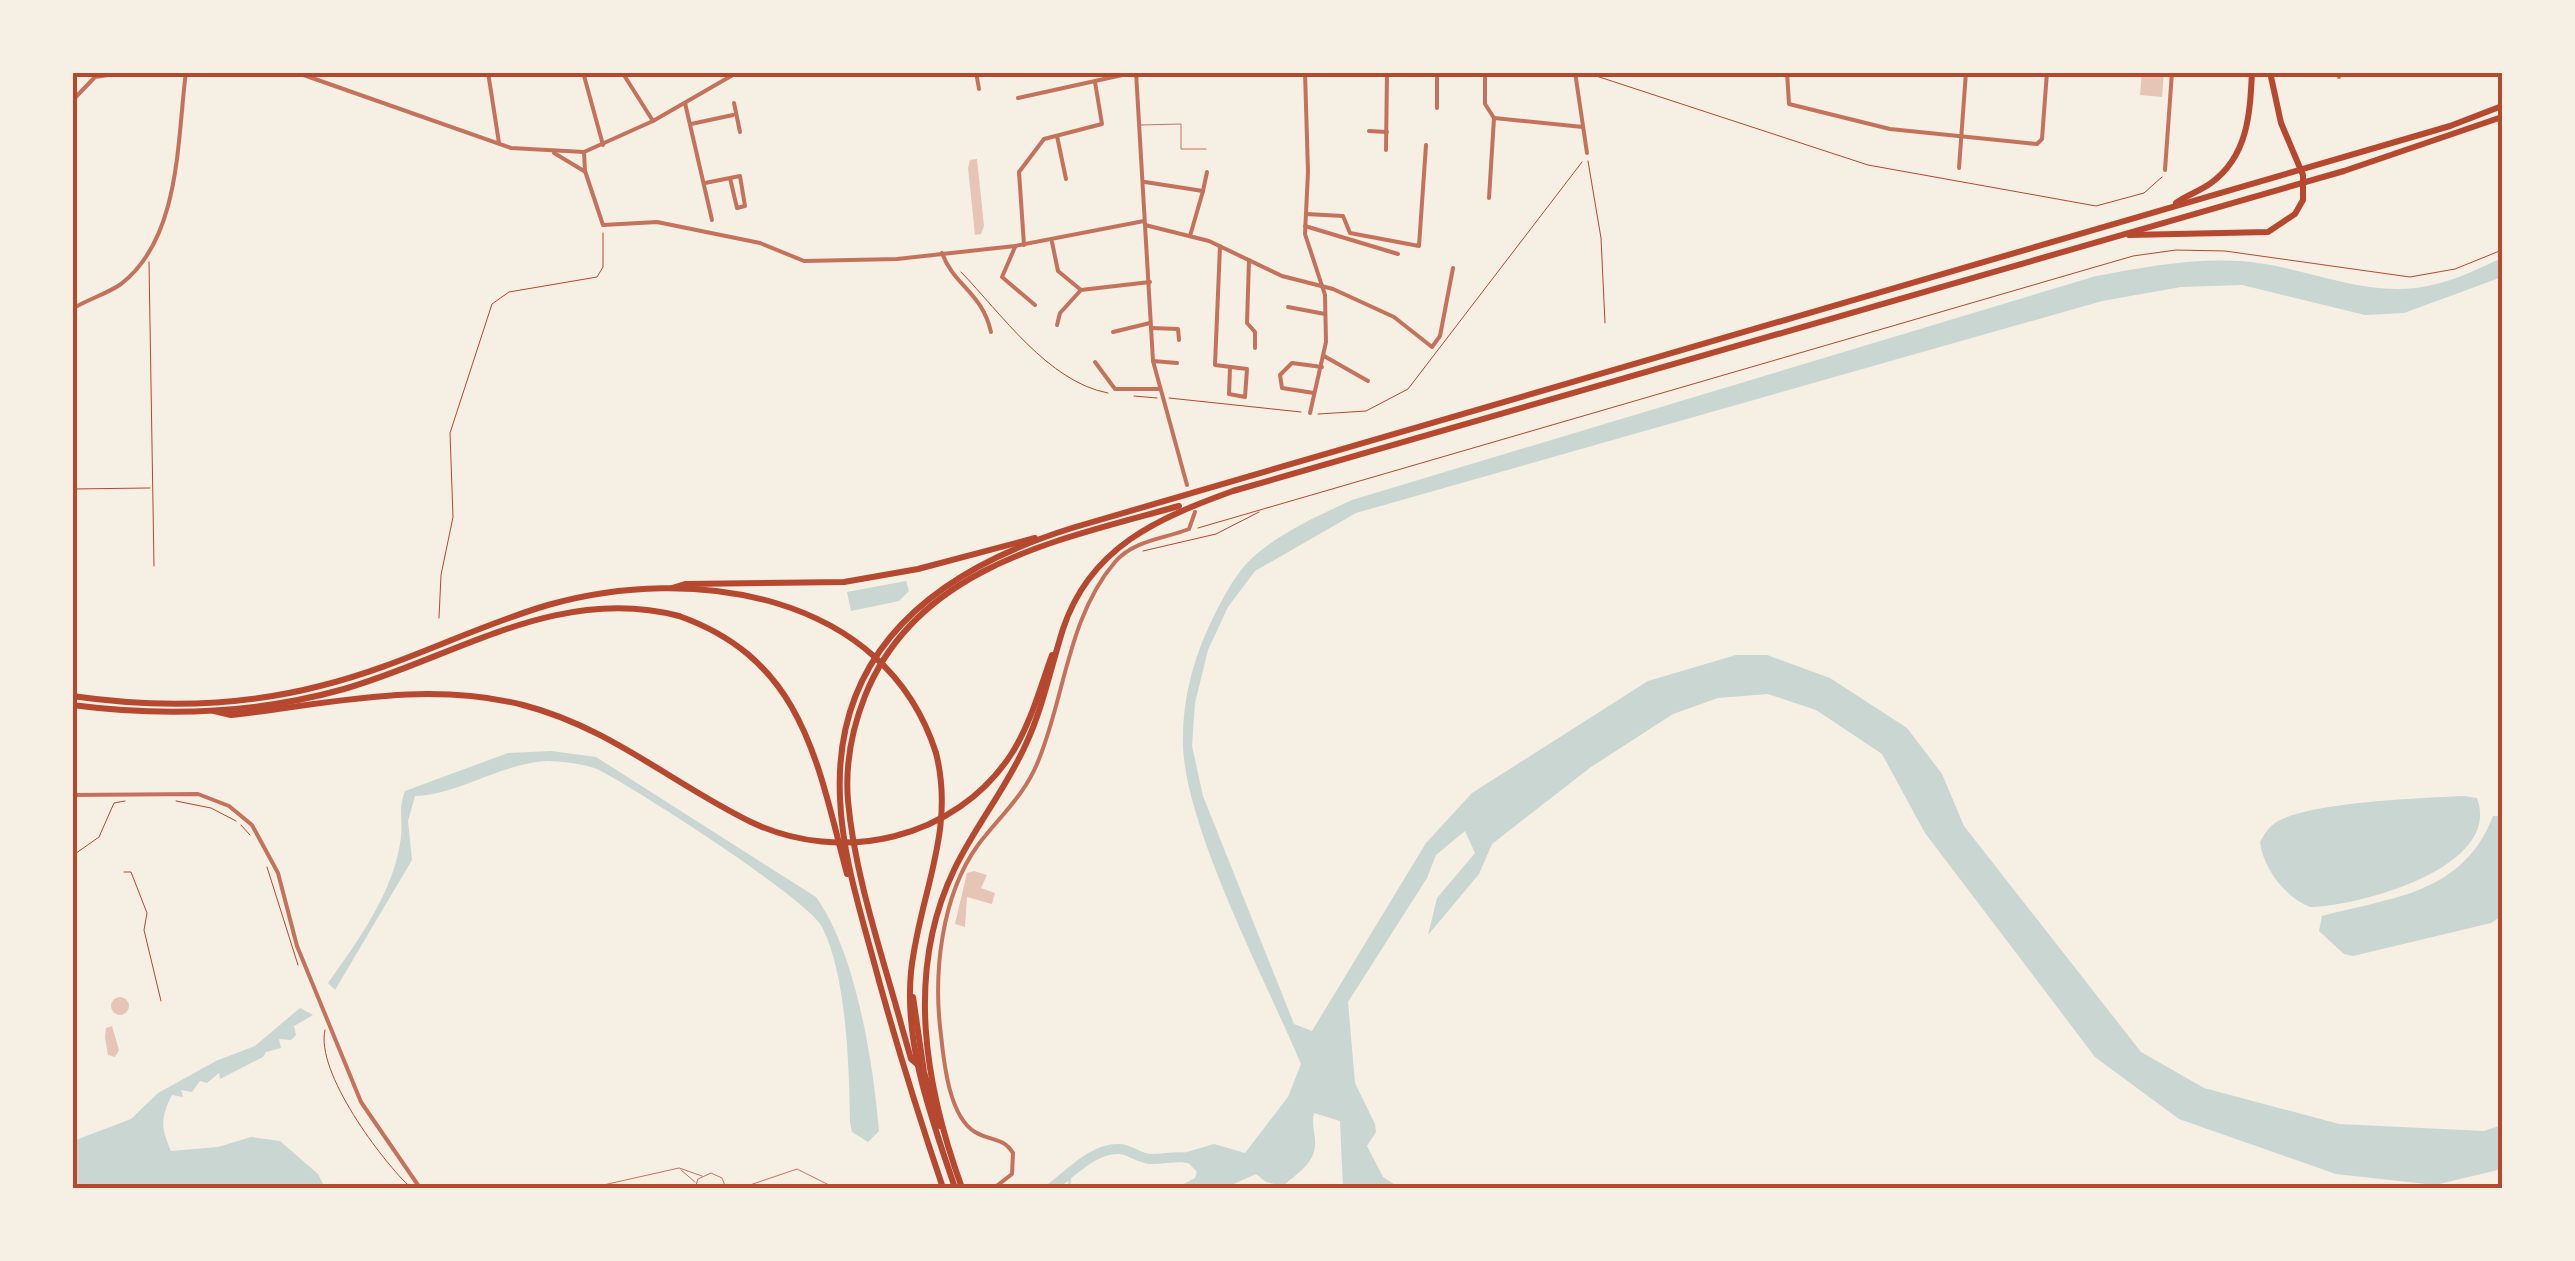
<svg xmlns="http://www.w3.org/2000/svg" width="2575" height="1261" font-family="Raleway,sans-serif">
	<style>
		.water { fill: #c9d6d2 }
		.lines { fill: none; stroke-linecap: round; stroke-linejoin: round }
		.stream { stroke: #c9d6d2; stroke-width: 2.5 }
		.river { stroke: #c9d6d2; stroke-width: 10 }
		.building { fill: #e6c5b7 }
		.path { stroke: #b5482f; stroke-width: 1 }
		.service { stroke: #c5725c; stroke-width: 1 }
		.minor { stroke: #c5725c; stroke-width: 4 }
		.trunk { stroke: #b5482f; stroke-width: 6 }
		.motorway { stroke: #b5482f; stroke-width: 6 }
		.neatline { fill: none; stroke: #b5482f; stroke-width: 4 }
	</style>
	<rect width="100%" height="100%" fill="#f6efe4"/>
	<!-- water -->
	<g class="water">
		<path d="M2502,258V277L2404,313L2365,315L2242,285L2181,287L2102,301L1356,513L1255,571L1228,607L1208,650L1195,703L1192,746L1203,796L1294,1024L1312,1031L1426,843L1472,793L1648,681L1736,655H1767L1830,678L1907,728L1942,774L1964,826L2141,1052L2204,1088L2339,1124L2484,1131L2502,1125V1169L2435,1185L2336,1174L2179,1119L2095,1057L1925,833L1882,754L1816,710L1768,694L1718,698L1673,714L1591,767L1492,844L1479,874L1428,935L1437,898L1475,853L1465,831L1436,855L1427,878L1348,1002L1355,1083L1375,1124L1376,1132L1367,1146L1383,1177L1400,1188H1343L1340,1121L1314,1113C1311,1126 1316,1134 1315,1146C1314,1164 1295,1175 1283,1186L1266,1182L1256,1174L1225,1188L1178,1187L1195,1178L1197,1172L1180,1154L1214,1144L1245,1153L1288,1097L1301,1064C1267,983 1185,828 1183,745C1182,701 1193,659 1212,620C1221,601 1233,578 1248,562C1275,535 1317,516 1352,500L2096,276C2145,267 2191,258 2241,261C2299,265 2357,295 2416,288C2447,284 2474,271 2502,258Z"/>
		<polygon points="906,581 909,591 899,601 851,611 847,592"/>
		<path d="M551,751L596,757L816,897C856,953 873,1061 879,1131L868,1142L852,1132L850,1122C849,1067 847,976 822,927C807,898 636,789 599,770C586,764 561,761 546,761C500,764 457,795 415,796L408,821L412,860L335,990L328,983C358,941 395,890 401,837C403,819 398,809 405,791L508,753Z"/>
		<path d="M2502,795V916L2491,923L2353,956L2344,954L2319,931L2322,916C2393,897 2463,894 2493,816H2498Z"/>
		<path d="M2464,796L2477,798C2503,867 2360,906 2310,907C2285,897 2263,868 2260,842C2264,835 2268,828 2275,823C2306,802 2423,798 2464,796Z"/>
		<path d="M300,1008L313,1015L294,1026L296,1035L291,1040L279,1039L281,1048L266,1052L263,1057L220,1079L219,1073L207,1083L200,1081L192,1092L181,1090L183,1097L172,1095C160,1119 161,1128 171,1151L218,1147L251,1137L280,1141L318,1174L325,1188H73V1141L131,1119L158,1093L216,1061L255,1046Z"/>
	</g>
	<g class="lines">
		<!-- stream -->
		<polyline class="stream" points="1069,1188 1070,1174"/>
		<!-- river -->
		<path class="river" d="M1051,1188C1070,1174 1094,1147 1120,1149C1131,1150 1140,1159 1151,1159C1168,1159 1182,1154 1198,1161"/>
	</g>
	<!-- building -->
	<g class="building">
		<polygon points="2142,72 2164,72 2162,97 2140,95"/>
		<polygon points="977,159 984,226 981,234 975,235 968,168 970,160"/>
		<polygon points="974,871 987,875 981,888 995,893 992,904 967,897 965,927 955,924 967,873"/>
		<circle cx="120" cy="1006" r="9"/>
		<polygon points="112,1026 119,1050 115,1057 108,1055 105,1038 106,1028"/>
	</g>
	<g class="lines">
		<!-- path -->
		<g class="path">
			<polyline points="1584,72 1868,165 2096,206 2144,193 2162,177"/>
			<polyline points="1588,161 1601,238 1605,323"/>
			<polyline points="149,262 154,566"/>
			<path d="M961,272C1001,313 1048,382 1108,393"/>
			<polyline points="1134,396 1157,398"/>
			<polyline points="1169,398 1301,412"/>
			<polyline points="1318,414 1366,411 1408,389 1582,162"/>
			<polyline points="72,489 150,488"/>
			<polyline points="1198,528 2133,256 2176,250 2225,251 2410,277 2455,269 2502,250"/>
			<polyline points="1143,551 1216,534 1259,512"/>
			<polyline points="439,618 441,575 453,517 450,433 492,304 509,292 597,277 603,267 603,233"/>
			<polyline points="176,801 211,808 236,821"/>
			<polyline points="241,825 250,835"/>
			<polyline points="72,856 99,837 114,803 125,801"/>
			<polyline points="267,867 298,965"/>
			<polyline points="124,872 131,872 147,913 144,930 161,1001"/>
			<path d="M325,1030C315,1072 382,1161 411,1188"/>
		</g>
		<!-- service -->
		<g class="service">
			<polyline points="1141,125 1181,124 1181,149 1206,149"/>
			<polyline points="681,1170 695,1182"/>
			<polyline points="590,1188 679,1168 702,1176"/>
			<polyline points="695,1188 698,1179 711,1173 722,1178 726,1188"/>
			<polyline points="741,1188 797,1169 835,1188"/>
		</g>
		<!-- minor -->
		<g class="minor">
			<polyline points="295,72 511,148 584,152 653,121 738,72"/>
			<polyline points="488,72 499,143"/>
			<polyline points="583,72 603,145"/>
			<polyline points="622,72 653,121"/>
			<polyline points="976,72 979,89"/>
			<polyline points="1136,72 1153,361 1187,485"/>
			<polyline points="1305,72 1308,172 1305,234 1325,295 1326,342 1310,413"/>
			<polyline points="1485,72 1485,104 1494,118 1489,198"/>
			<polyline points="1575,72 1587,153"/>
			<polyline points="1622,72 1629,72"/>
			<polyline points="1787,72 1789,104 1890,129 2037,144 2042,139 2047,72"/>
			<polyline points="2339,77 2339,72"/>
			<polyline points="1018,98 1136,72"/>
			<polyline points="72,101 95,77 128,72"/>
			<polyline points="685,103 712,220"/>
			<polyline points="734,103 740,132"/>
			<polyline points="1437,108 1437,72"/>
			<polyline points="1494,118 1583,127"/>
			<polyline points="691,124 733,115"/>
			<polyline points="1369,131 1387,132"/>
			<polyline points="1057,136 1066,179"/>
			<polyline points="1386,150 1387,72"/>
			<polyline points="584,152 585,171 603,225 657,222 760,243 804,261 897,259 1015,246 1144,221"/>
			<polyline points="554,153 584,171"/>
			<polyline points="1959,168 1966,72"/>
			<polyline points="2165,170 2172,72"/>
			<polyline points="1145,182 1203,191 1190,236"/>
			<polyline points="705,183 740,176 745,206 737,208 730,178"/>
			<polyline points="1203,191 1207,172"/>
			<polyline points="1306,214 1343,216 1350,233 1419,246 1426,145"/>
			<polyline points="1145,225 1209,241 1282,276 1333,289 1394,317 1432,347 1440,336 1453,268"/>
			<polyline points="1305,226 1398,254"/>
			<polyline points="1052,242 1058,271 1081,290 1150,282"/>
			<polyline points="1024,245 1019,172 1044,139 1102,124 1095,82"/>
			<polyline points="1220,246 1215,365 1247,369 1245,397 1229,394 1230,368"/>
			<polyline points="1015,247 1002,277 1035,305"/>
			<path d="M942,253C954,286 982,292 991,332"/>
			<polyline points="1249,260 1247,323 1255,332 1255,348"/>
			<polyline points="1288,307 1325,314"/>
			<path d="M72,309C88,299 107,294 121,284C181,238 177,139 186,72"/>
			<polyline points="1057,325 1060,313 1081,290"/>
			<polyline points="1151,328 1178,329 1179,340"/>
			<polyline points="1113,332 1150,323"/>
			<polyline points="1324,356 1368,381"/>
			<polyline points="1153,361 1177,363"/>
			<polyline points="1095,362 1115,389 1159,389"/>
			<polyline points="1314,393 1282,388 1280,375 1292,363 1322,367"/>
			<polyline points="72,795 198,794 229,806 252,825 278,873 297,946 361,1102 420,1188"/>
			<path d="M994,1188L1012,1174L1013,1153C1003,1137 990,1141 975,1132C949,1116 944,1063 941,1035C933,974 941,896 978,845C1000,816 1026,794 1039,759C1065,695 1068,617 1115,562C1134,540 1164,539 1189,529L1195,512"/>
		</g>
		<!-- trunk -->
		<g class="trunk">
			<path d="M72,696C155,708 239,707 320,686C399,667 470,628 548,605C691,564 885,592 936,753"/>
			<path d="M72,705C164,717 255,714 344,689C455,657 559,584 679,616"/>
		</g>
		<!-- motorway -->
		<g class="motorway">
			<path d="M2176,203C2187,195 2200,191 2211,183C2248,156 2250,114 2252,72"/>
			<polyline points="2129,235 2268,232 2295,214 2303,200 2303,175 2281,123 2270,72"/>
			<polyline points="672,588 685,584 844,582 918,569 1035,538"/>
			<path d="M679,616C803,660 817,761 847,874"/>
			<path d="M214,711L231,715C328,704 425,680 523,705C609,727 673,784 751,822C841,865 956,840 1012,753C1031,723 1040,688 1052,655"/>
			<path d="M936,753C956,832 919,895 911,972C904,1046 932,1119 955,1188"/>
			<polyline points="913,997 924,1072 940,1126"/>
			<path d="M918,1065L911,1059L903,1031C883,957 855,878 848,801C845,765 852,729 865,696C917,566 1058,540 1179,506"/>
			<path d="M943,1188C917,1111 893,1034 872,955C858,904 842,851 840,798C833,646 941,569 1072,528L2450,126L2502,106"/>
			<path d="M962,1188C925,1086 905,972 954,870C975,826 1006,789 1026,744C1043,707 1051,667 1063,629C1090,547 1158,518 1233,491L2344,171L2502,117"/>
		</g>
	</g>
	<!-- border -->
	<rect width="2575" height="1261" fill="none" stroke="#f6efe4" stroke-width="150"/>
	<rect x="75" y="75" width="2425" height="1111" class="neatline"/>
</svg>
